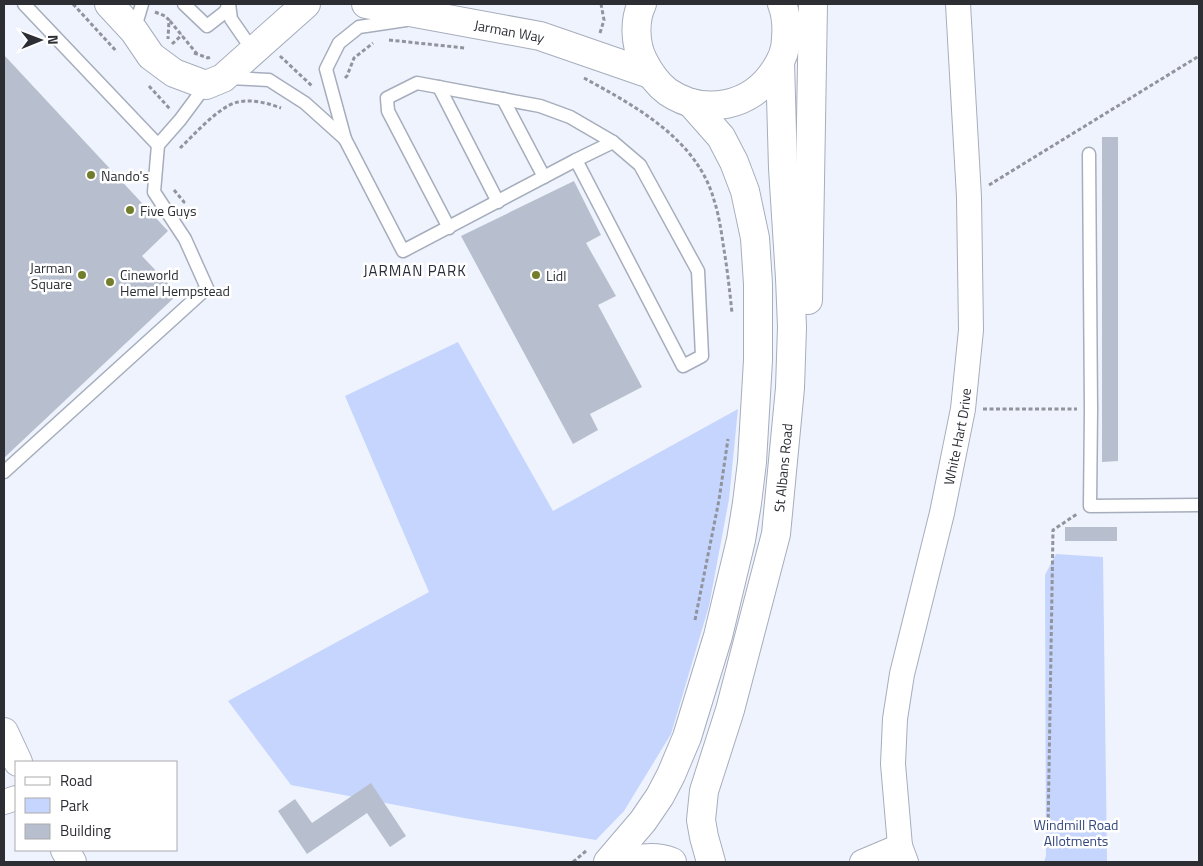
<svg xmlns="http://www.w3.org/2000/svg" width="1203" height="866" font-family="'Titillium Web',sans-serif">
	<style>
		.green { fill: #c5d5fd }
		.building { fill: #b7becd }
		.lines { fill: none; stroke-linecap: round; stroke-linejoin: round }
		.lane-casing { stroke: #a6adbc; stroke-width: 15 }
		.street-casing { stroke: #a6adbc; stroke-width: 26 }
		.secondary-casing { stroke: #a6adbc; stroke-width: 30 }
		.primary-casing { stroke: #a6adbc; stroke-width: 30 }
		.path { stroke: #91949c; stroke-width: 3; stroke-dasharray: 4 2.5; stroke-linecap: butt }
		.lane { stroke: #fff; stroke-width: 12 }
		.street { stroke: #fff; stroke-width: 24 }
		.secondary { stroke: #fff; stroke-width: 28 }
		.primary { stroke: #fff; stroke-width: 28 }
		.poi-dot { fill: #727e2b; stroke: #fff; stroke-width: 2 }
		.labels { text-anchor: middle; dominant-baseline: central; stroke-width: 5; stroke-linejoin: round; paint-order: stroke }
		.street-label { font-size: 14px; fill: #2c2e34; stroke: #fff }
		.poi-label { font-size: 14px; fill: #2c2e34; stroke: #fff; text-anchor: start }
		.park-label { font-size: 14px; fill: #33477e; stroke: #fff }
		.neighbourhood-label { font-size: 15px; letter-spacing: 1px; fill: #292e3a; stroke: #fff }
	</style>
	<rect width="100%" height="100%" fill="#eff3fd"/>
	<!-- green -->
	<g class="green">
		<polygon points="458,342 553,511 738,409 729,499 709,606 671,734 624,811 596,840 464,818 291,785 228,701 429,592 345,396"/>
		<polygon points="1056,554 1103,557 1107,862 1044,862 1046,856 1045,575"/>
	</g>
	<!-- building -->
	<g class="building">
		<polygon points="4,55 168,231 142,256 178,294 4,458"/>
		<polygon points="1102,137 1118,137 1118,461 1102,462"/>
		<polygon points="574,181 601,235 586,243 616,296 598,305 642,387 590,414 598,430 573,444 461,236"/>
		<rect x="1065" y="527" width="52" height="14"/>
		<polygon points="371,783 406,836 390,847 367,813 307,854 278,811 295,799 312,823"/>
	</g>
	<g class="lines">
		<defs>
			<g id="lane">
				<polyline points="24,4 158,145"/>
				<polyline points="184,4 207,26 225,12 229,4"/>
				<polyline points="229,4 231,19 249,45 247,56"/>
				<polyline points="406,20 359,27 339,43 326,69 345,139 403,251 576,160 683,366 702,356 698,271 640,165 613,142 570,117 540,106 417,83 387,98 388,111 449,228"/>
				<polyline points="134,31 142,4"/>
				<polyline points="228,78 269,80 305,103 345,139"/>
				<polyline points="439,87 498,202"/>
				<polyline points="503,99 544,177"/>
				<polyline points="1089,154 1091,409 1090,506 1199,505"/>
				<polyline points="576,160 613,142"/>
				<polyline points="4,472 207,288 185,239 154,192 158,145 180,120 206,85"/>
			</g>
			<g id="street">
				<polyline points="4,802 16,798"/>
				<polyline points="862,862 900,846"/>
				<path id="s1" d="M906,862L900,846L893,764L895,719L902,674L942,513L963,409L971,330L969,197L958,4"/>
			</g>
			<g id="secondary">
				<polyline points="109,4 134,31 151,56 174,73 206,85 223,78 306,4"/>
				<path id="s2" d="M366,4L540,36L650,74"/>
				<polyline points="4,732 18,762"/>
				<polyline points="65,850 72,862"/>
			</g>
			<g id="primary">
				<path d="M642,4C634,20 635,44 643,60C649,72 657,84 668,92C705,117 752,106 775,70C782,60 786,49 786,38C787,26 786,14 782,4"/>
				<polyline points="808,300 813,4"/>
				<polyline points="608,862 643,821 660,796 671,775 687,737 718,636 741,540 747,503 752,462 758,360 758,284 755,238 745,191 734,162 721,137 691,103"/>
				<path d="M620,862C637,859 655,855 672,862"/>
				<path id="s3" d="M711,862L704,837L701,820L704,791L730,710L776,534L790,388L792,327L790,278L783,168L780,62"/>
			</g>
		</defs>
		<!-- lane casing -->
		<use href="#lane" class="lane-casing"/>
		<!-- street casing -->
		<use href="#street" class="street-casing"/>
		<!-- secondary casing -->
		<use href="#secondary" class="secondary-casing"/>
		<!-- primary casing -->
		<use href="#primary" class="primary-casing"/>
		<!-- path -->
		<g class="path">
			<polyline points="73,4 117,52"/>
			<polyline points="155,12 165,16 169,20 168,39"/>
			<polyline points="170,21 197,54"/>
			<polyline points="600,33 604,20 601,4"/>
			<polyline points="389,40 465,48"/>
			<polyline points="172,44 182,35"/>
			<polyline points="194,53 208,58 210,57"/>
			<polyline points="280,56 312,86"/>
			<polyline points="345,78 347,76 354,58 373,43"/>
			<path d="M584,78C635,106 697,139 714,200C720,218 722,238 725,256C728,275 730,294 732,313"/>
			<polyline points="149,86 170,109"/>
			<path d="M180,148C194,135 219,106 238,102C253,99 267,103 281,108"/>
			<polyline points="989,185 1199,56"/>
			<polyline points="174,190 184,202 182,204"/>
			<polyline points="983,409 1077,409"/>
			<polyline points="695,620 719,500 728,439"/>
			<polyline points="1048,831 1053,530 1077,514"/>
			<polyline points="573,862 586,851"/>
		</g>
		<!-- lane -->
		<use href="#lane" class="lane"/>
		<!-- street -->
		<use href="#street" class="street"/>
		<!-- secondary -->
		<use href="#secondary" class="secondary"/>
		<!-- primary -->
		<use href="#primary" class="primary"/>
	</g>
	<!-- markers -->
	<g class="poi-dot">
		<circle cx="91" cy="175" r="5"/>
		<circle cx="130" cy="210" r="5"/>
		<circle cx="82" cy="275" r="5"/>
		<circle cx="536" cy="275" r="5"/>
		<circle cx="110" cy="282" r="5"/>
	</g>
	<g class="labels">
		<!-- street labels -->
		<g class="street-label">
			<text stroke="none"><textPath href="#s2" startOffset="146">Jarman Way</textPath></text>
			<text stroke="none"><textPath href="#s1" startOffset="434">White Hart Drive</textPath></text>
			<text stroke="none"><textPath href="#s3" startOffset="406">St Albans Road</textPath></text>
		</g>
		<!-- poi labels -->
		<g class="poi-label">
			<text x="101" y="175">Nando's</text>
			<text x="140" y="210">Five Guys</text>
			<text x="72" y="267" text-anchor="end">Jarman<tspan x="72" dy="16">Square</tspan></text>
			<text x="120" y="274">Cineworld<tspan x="120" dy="16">Hemel Hempstead</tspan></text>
			<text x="546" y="275">Lidl</text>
		</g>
		<!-- park labels -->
		<g class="park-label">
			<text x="1076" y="824">Windmill Road<tspan x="1076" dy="16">Allotments</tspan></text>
		</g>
		<!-- neighbourhood labels -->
		<g class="neighbourhood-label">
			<text x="415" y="270">JARMAN PARK</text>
		</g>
	</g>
	<!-- border -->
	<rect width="1203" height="866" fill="none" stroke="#2c2e34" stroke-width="10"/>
	<!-- legend -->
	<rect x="15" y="761" width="162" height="90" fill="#ffffff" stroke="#ababae"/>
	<rect x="25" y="777" width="25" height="8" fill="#ffffff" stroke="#ababae"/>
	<text x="60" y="786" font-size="15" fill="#2c2e34">Road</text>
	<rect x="25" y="798" width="25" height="15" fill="#c5d5fd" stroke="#ababae"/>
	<text x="60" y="811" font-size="15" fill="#2c2e34">Park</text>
	<rect x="25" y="824" width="25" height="15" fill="#b7becd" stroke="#ababae"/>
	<text x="60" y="836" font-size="15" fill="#2c2e34">Building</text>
	<!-- north arrow -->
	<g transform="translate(40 40) rotate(89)" stroke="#ffffff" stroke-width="4" paint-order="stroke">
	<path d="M0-4L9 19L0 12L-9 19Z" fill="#2c2e34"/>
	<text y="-8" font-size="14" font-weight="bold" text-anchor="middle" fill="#2c2e34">N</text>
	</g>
</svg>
